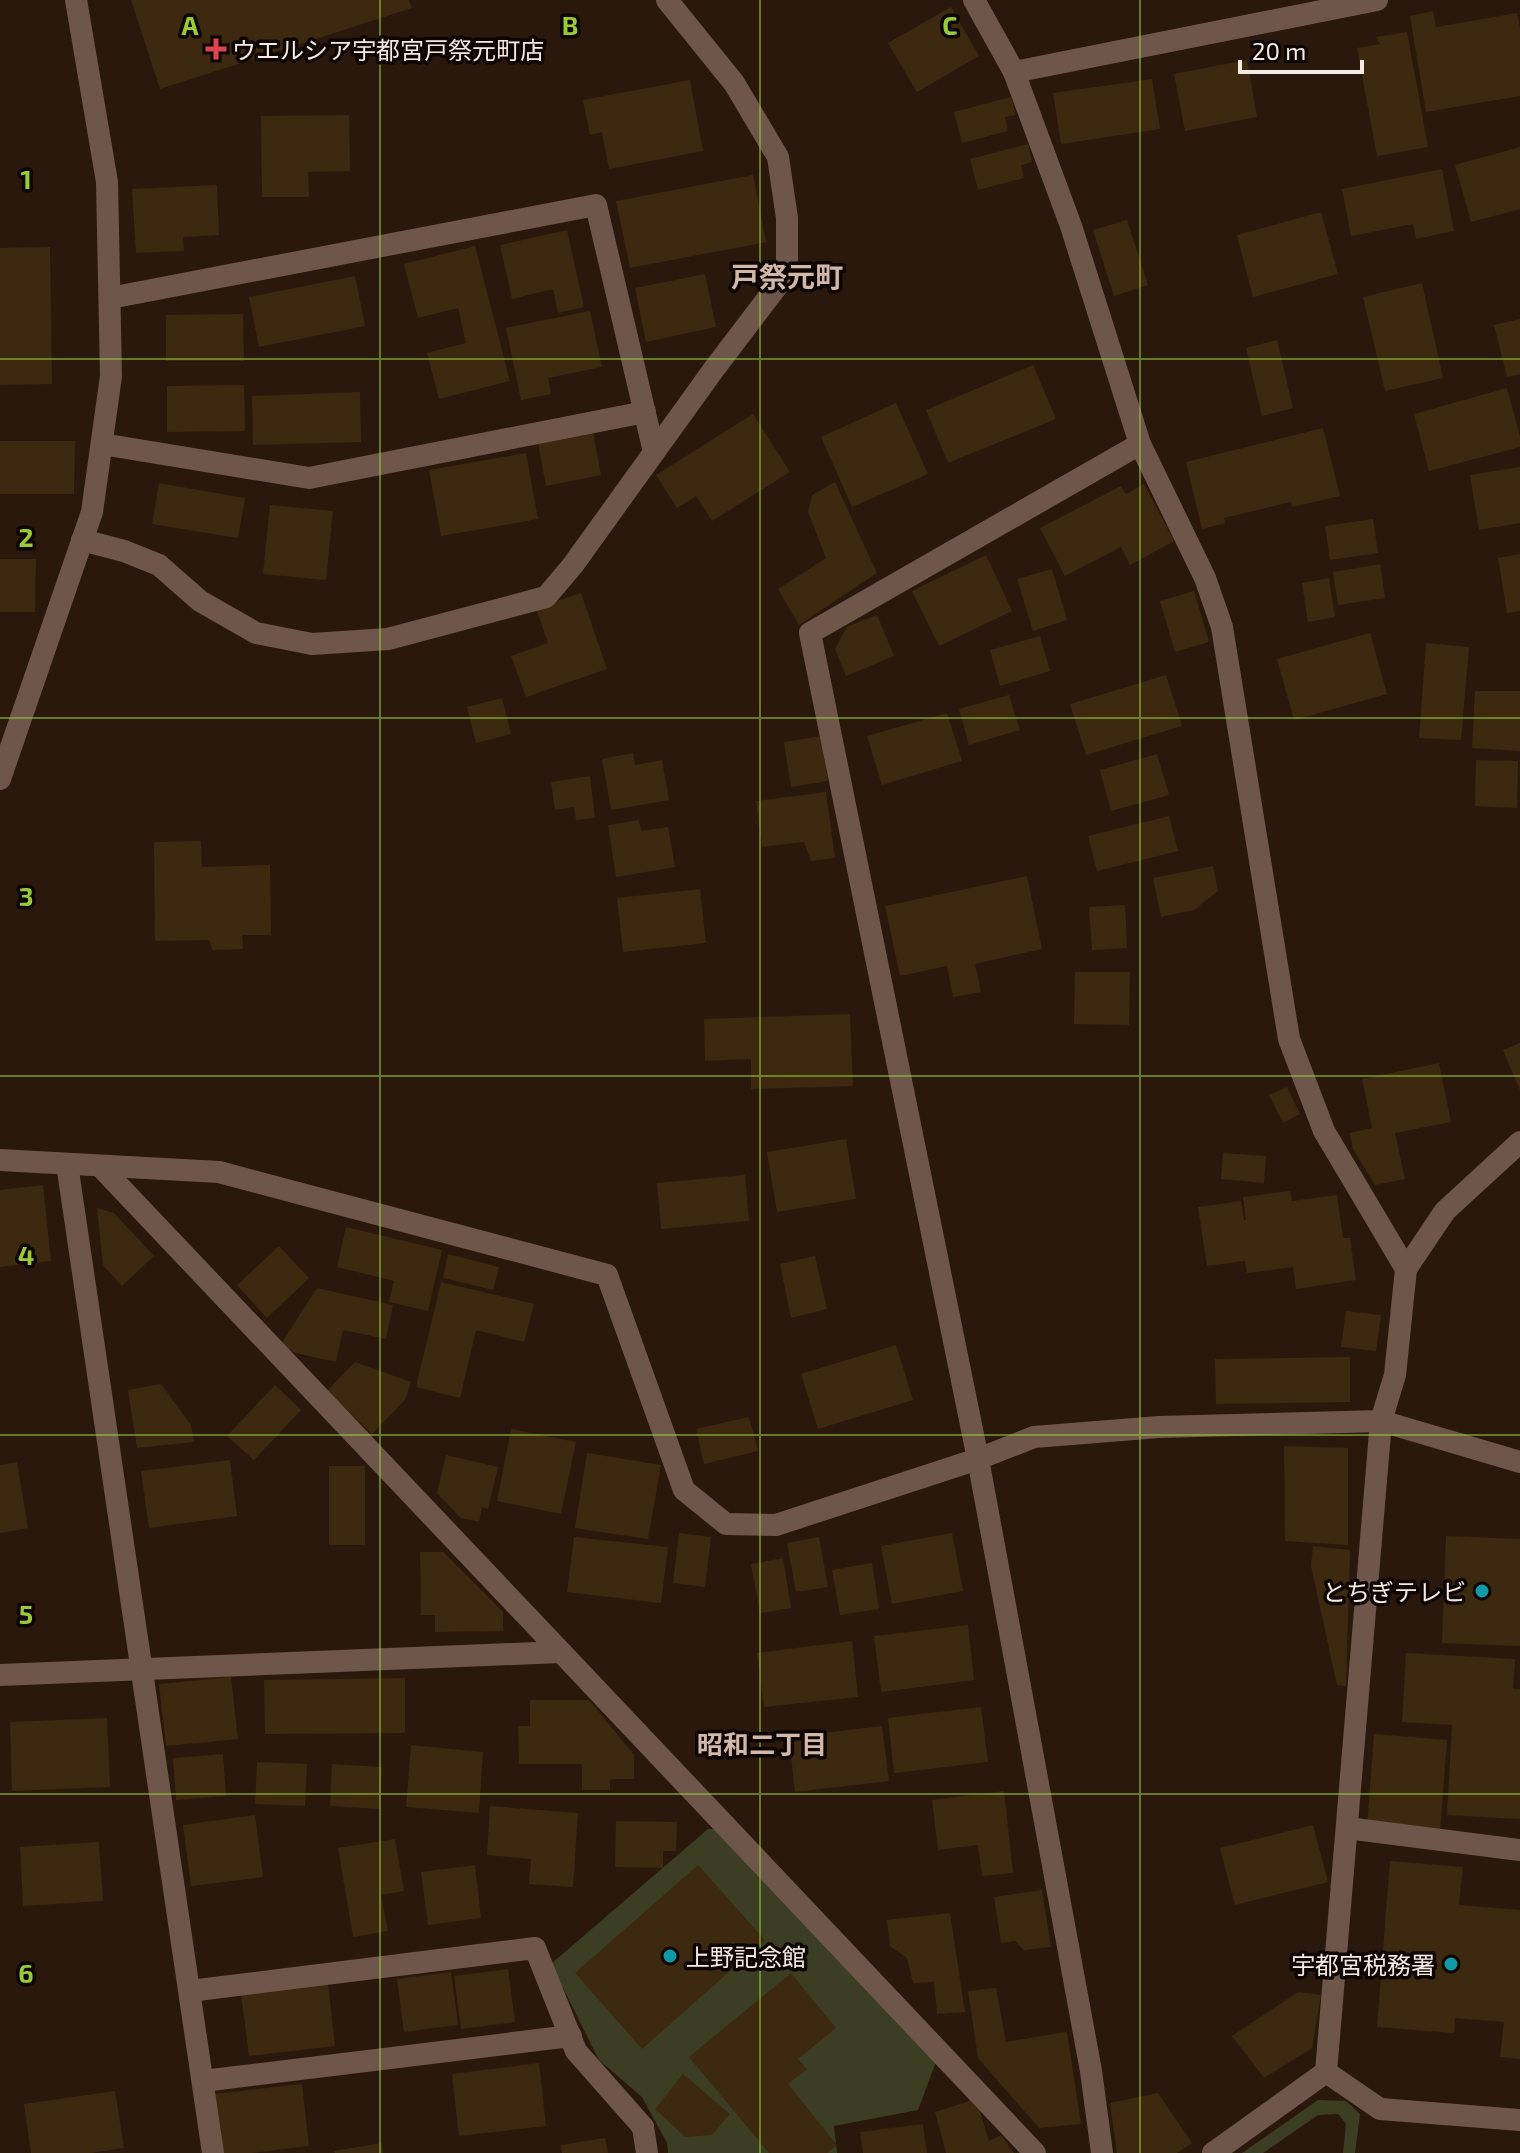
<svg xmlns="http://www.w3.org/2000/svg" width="1520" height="2153" font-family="'Exo 2','Noto Sans JP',sans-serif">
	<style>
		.green { fill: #3c3e24 }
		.building { fill: #3c2910 }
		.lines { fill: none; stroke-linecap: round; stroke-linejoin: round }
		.service { stroke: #6e574a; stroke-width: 22 }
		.minor { stroke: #6e574a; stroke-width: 22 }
		.grid { fill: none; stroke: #98cb37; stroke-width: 2; stroke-opacity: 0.55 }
		.health-dot { fill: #e0444e; stroke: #0d0603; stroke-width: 3 }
		.culture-dot { fill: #0f9aa8; stroke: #0d0603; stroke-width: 3 }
		.labels { text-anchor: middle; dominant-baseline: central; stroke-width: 7; stroke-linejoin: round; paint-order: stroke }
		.poi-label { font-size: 24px; fill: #f7eae2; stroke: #0d0603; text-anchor: start }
		.neighbourhood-label { font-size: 26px; font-weight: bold; fill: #d2b8a9; stroke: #0d0603 }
		.quarter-label { font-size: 28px; font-weight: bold; fill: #d2b8a9; stroke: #0d0603 }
		.grid-label { font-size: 26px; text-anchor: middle; font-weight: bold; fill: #98cb37; stroke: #0d0603; stroke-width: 7; stroke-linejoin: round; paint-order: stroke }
	</style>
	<rect width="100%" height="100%" fill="#2b180c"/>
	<!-- green -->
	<g class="green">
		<polygon points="708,1829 718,1829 937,2059 918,2110 834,2126 837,2153 668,2153 667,2143 642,2097 599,2060 551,1964"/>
		<polygon points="1318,2100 1346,2101 1360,2114 1355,2153 1343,2153 1346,2124 1338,2114 1318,2115 1263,2153 1242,2153"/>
	</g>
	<!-- building -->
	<g class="building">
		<polygon points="131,0 409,0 412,8 160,89"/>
		<polygon points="951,7 979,56 917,92 888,43"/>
		<polygon points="1433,11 1436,27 1517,13 1520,28 1520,96 1426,112 1410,16"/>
		<polygon points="1407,32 1428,147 1377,156 1357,48 1380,44 1376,37"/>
		<polygon points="1247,60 1257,117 1185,131 1174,74"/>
		<polygon points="1152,79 1160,129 1061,144 1053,93"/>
		<polygon points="690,80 703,151 609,169 602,132 590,135 583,100"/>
		<polygon points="1011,97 1016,115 1005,117 1008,131 962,143 954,112"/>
		<polygon points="349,115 350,171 308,172 309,197 262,197 261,116"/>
		<polygon points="1028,144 1032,162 1021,165 1024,178 978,190 970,159"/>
		<polygon points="1520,147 1520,209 1471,222 1455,165"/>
		<polygon points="1442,169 1454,231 1416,239 1413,224 1351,236 1342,189"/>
		<polygon points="753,175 766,242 630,268 616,201"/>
		<polygon points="217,185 219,235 183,237 184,251 136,253 132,189"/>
		<polygon points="1321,212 1338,274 1253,297 1237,235"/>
		<polygon points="1127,220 1148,285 1114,296 1093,230"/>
		<polygon points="567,230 584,307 558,313 553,289 512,299 500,245"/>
		<polygon points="475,246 510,381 439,399 427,353 466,343 458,308 418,318 404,264"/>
		<polygon points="50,247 52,384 0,385 0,248"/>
		<polygon points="705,274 716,327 646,342 635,288"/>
		<polygon points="355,276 365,326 259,347 249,297"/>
		<polygon points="1422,283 1443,378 1385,391 1363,297"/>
		<polygon points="590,311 602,367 548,378 551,394 521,400 506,328"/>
		<polygon points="243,314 244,361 166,361 166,315"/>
		<polygon points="1520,319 1520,374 1507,377 1494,325"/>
		<polygon points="1277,340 1293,408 1262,416 1246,348"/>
		<polygon points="1033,365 1056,419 948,463 926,410"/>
		<polygon points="244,385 245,431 167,432 167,386"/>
		<polygon points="1507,388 1520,436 1520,447 1429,471 1414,414"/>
		<polygon points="360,392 361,442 253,445 252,396"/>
		<polygon points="896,403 928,474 852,507 821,437"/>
		<polygon points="753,414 790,472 712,521 696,496 677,508 656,475"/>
		<polygon points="1323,428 1340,496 1292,507 1291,502 1224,518 1225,523 1202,529 1186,462"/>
		<polygon points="593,432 601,475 546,486 538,443"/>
		<polygon points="0,441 75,441 74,494 0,494"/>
		<polygon points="526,453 538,519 441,536 429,470"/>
		<polygon points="1520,467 1520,523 1479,530 1470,475"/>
		<polygon points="835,482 877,573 799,625 778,589 826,558 808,512 812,495"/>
		<polygon points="159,483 245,498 238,538 152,524"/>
		<polygon points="1144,484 1174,541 1130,565 1121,547 1065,576 1040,528 1121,486 1126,494"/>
		<polygon points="270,505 333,511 326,580 263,574"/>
		<polygon points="1373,519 1378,553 1330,560 1325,526"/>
		<polygon points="1520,554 1520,611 1507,613 1498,558"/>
		<polygon points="986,555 1012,611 939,646 912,591"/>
		<polygon points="0,559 36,559 35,612 0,612"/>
		<polygon points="1380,564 1385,598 1338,605 1333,572"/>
		<polygon points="1052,569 1067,620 1033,631 1017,579"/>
		<polygon points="1329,578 1335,617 1308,622 1302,583"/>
		<polygon points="1194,591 1209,642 1175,652 1160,601"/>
		<polygon points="581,593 607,669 526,697 511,656 548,643 536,608"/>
		<polygon points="877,615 894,656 846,676 835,649 847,627"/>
		<polygon points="1370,633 1387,694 1294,720 1277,659"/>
		<polygon points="1040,636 1050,671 1000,686 990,650"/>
		<polygon points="1426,643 1469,647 1461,740 1419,738"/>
		<polygon points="1166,675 1182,726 1086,755 1070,704"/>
		<polygon points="1475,691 1520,691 1520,751 1472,748"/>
		<polygon points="1009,695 1020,730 969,745 959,709"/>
		<polygon points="502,698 511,734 476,743 467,707"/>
		<polygon points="947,713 962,761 882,785 867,736"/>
		<polygon points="821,736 828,781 791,787 784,742"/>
		<polygon points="633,753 635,765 662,760 669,800 611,810 602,759"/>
		<polygon points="1157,754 1169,795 1111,811 1100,770"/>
		<polygon points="1476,760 1518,761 1517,808 1475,806"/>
		<polygon points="590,776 595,818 576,820 574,807 555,810 551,782"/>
		<polygon points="826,792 835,858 811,861 804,842 762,847 756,801"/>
		<polygon points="1169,816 1178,851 1097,871 1088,836"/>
		<polygon points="639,820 641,831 668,827 675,867 616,877 608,825"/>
		<polygon points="201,841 202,867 270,865 271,935 242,935 243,949 213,950 209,940 155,941 154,842"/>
		<polygon points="1213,866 1218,891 1194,910 1161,917 1153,878"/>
		<polygon points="1027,876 1042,949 975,964 981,992 953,997 947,966 900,976 885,906"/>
		<polygon points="700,889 706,943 623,952 617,898"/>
		<polygon points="1125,905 1127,948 1092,950 1089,907"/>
		<polygon points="1075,972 1130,972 1129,1025 1074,1024"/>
		<polygon points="850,1014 853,1086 751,1089 751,1059 705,1061 704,1019"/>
		<polygon points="1520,1043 1520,1090 1503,1050"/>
		<polygon points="1439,1063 1451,1122 1395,1133 1405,1179 1375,1185 1353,1149 1350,1133 1372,1128 1362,1079"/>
		<polygon points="1287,1087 1300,1114 1283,1123 1269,1095"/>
		<polygon points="846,1139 856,1199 777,1212 767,1152"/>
		<polygon points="1223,1153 1266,1156 1264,1183 1221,1179"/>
		<polygon points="745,1175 749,1221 661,1229 657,1183"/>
		<polygon points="43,1185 51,1261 0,1267 0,1190"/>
		<polygon points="1290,1191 1292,1201 1337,1195 1343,1238 1350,1238 1356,1280 1296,1289 1293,1267 1247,1273 1245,1261 1207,1266 1198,1207 1241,1201 1244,1220 1246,1220 1243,1197"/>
		<polygon points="97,1208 114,1213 154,1256 122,1286 103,1265"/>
		<polygon points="346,1227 442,1250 428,1311 389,1302 394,1281 337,1267"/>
		<polygon points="279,1246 309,1278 267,1318 237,1285"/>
		<polygon points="448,1254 499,1267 493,1290 443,1278"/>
		<polygon points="815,1256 827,1309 791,1318 780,1264"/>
		<polygon points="441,1282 534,1304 524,1342 476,1330 460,1398 416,1387"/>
		<polygon points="317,1288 393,1305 386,1339 343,1330 336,1362 295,1353 281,1344"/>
		<polygon points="1346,1311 1381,1315 1376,1351 1341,1347"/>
		<polygon points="896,1345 913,1400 818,1429 801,1374"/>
		<polygon points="1350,1357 1350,1402 1216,1404 1215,1359"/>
		<polygon points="355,1362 411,1382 405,1400 372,1434 327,1391"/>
		<polygon points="161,1384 191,1425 194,1442 137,1448 128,1390"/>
		<polygon points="275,1385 301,1410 254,1460 227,1436"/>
		<polygon points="749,1417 758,1451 704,1464 696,1429"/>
		<polygon points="511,1429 576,1442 561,1514 497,1501"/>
		<polygon points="1284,1446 1348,1448 1348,1545 1285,1541"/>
		<polygon points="587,1453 661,1465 648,1539 575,1528"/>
		<polygon points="446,1455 498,1467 488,1509 482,1507 479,1522 461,1518 437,1493"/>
		<polygon points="230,1460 237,1516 149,1528 141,1471"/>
		<polygon points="17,1462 28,1528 0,1533 0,1465"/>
		<rect x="329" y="1466" width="36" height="79"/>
		<polygon points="679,1533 711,1537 705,1587 673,1583"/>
		<polygon points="952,1533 963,1591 892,1604 881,1546"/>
		<polygon points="1446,1536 1520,1539 1520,1646 1442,1643"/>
		<polygon points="574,1537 668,1547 661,1603 567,1592"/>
		<polygon points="819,1537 828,1587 796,1592 787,1543"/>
		<polygon points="1313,1546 1350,1550 1346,1686 1337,1685 1311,1566"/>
		<polygon points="420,1552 443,1552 503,1612 503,1631 435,1632 435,1615 421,1615"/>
		<polygon points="783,1558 791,1608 760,1613 751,1564"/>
		<polygon points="872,1563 879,1609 840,1615 832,1570"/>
		<polygon points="968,1625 974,1680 881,1692 874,1636"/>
		<polygon points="852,1641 858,1697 764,1707 757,1653"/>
		<polygon points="1406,1653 1515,1659 1513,1689 1520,1689 1520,1819 1447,1815 1452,1725 1402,1722"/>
		<polygon points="231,1677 238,1739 166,1746 159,1684"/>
		<polygon points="405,1678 405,1733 265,1734 264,1680"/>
		<polygon points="530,1700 589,1700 634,1755 634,1779 610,1779 610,1790 582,1790 582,1764 519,1764 518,1726 530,1726"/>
		<polygon points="981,1707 988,1762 894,1773 888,1718"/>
		<polygon points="107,1718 110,1787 12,1791 10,1722"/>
		<polygon points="882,1726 889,1781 795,1792 789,1737"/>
		<polygon points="1374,1734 1447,1740 1440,1832 1367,1826"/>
		<polygon points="411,1745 483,1752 479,1813 406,1807"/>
		<polygon points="223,1754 226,1796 176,1800 173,1758"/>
		<polygon points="257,1762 307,1764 305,1806 255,1804"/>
		<polygon points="332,1764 382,1767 380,1809 330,1806"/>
		<polygon points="1004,1791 1013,1873 982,1876 978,1845 938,1850 932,1800"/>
		<polygon points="490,1806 578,1813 573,1887 529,1884 531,1859 487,1855"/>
		<polygon points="255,1815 263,1877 191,1886 183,1825"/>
		<polygon points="616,1821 677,1822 676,1851 663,1851 663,1868 615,1867"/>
		<polygon points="1313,1825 1328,1882 1235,1905 1220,1848"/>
		<polygon points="395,1839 404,1891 381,1895 388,1931 353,1937 338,1848"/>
		<polygon points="99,1842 103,1901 23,1906 20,1847"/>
		<polygon points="1390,1861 1463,1867 1459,1905 1520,1910 1520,2059 1500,2057 1504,2022 1455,2018 1454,2033 1377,2027"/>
		<polygon points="475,1865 481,1918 428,1925 421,1872"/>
		<polygon points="698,1865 765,1940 642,2049 575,1973"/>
		<polygon points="1042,1890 1051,1947 1024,1950 1015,1941 1001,1943 994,1897"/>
		<polygon points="950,1913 965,2012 937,2014 934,1982 913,1983 907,1958 890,1946 887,1920"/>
		<polygon points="508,1969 515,2022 461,2029 454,1976"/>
		<polygon points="451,1972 458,2025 404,2032 397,1979"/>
		<polygon points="791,1973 836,2028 798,2059 807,2069 788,2084 837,2145 827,2153 769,2153 689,2057"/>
		<polygon points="328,1983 335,2046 249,2056 241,1994"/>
		<polygon points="996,1988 1006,2042 1067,2032 1081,2124 1039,2128 978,2058 968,1991"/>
		<polygon points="1298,1992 1321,1995 1312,2048 1264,2078 1232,2036"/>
		<polygon points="539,2063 546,2126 459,2136 452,2074"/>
		<polygon points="683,2074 730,2114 712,2135 685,2137 655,2109"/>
		<polygon points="302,2084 309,2146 251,2153 222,2153 215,2094"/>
		<polygon points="115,2091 124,2148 90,2153 31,2153 24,2104"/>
		<polygon points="1158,2093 1192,2143 1177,2153 1117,2153 1110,2103"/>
		<polygon points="976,2099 989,2141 1001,2135 1014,2153 946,2153 935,2112"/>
		<polygon points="923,2124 927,2153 863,2153 860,2132"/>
		<polygon points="605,2138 608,2153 562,2153 561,2145"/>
		<polygon points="382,2143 383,2153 335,2153 334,2151"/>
	</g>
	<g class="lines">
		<!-- service -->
		<g class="service">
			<polyline points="100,1166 561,1652"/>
			<polyline points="190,1991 535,1948 576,2051 643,2127"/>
			<polyline points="203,2081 571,2036"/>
		</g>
		<!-- minor -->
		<g class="minor">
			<polyline points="974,0 1014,72 1071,226 1140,444 1205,578 1222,627 1289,1039 1324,1131 1406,1269 1395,1375 1381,1421 1326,2072"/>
			<polyline points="1014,72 1377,0"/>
			<polyline points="110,298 596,205 654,452"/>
			<polyline points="102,444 309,478 645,412"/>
			<polyline points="82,540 124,551 159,565 200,601 256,633 312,644 388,639 546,597 573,565 714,369 787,273 787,218 778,157 734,83 667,0"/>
			<polyline points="0,779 92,512 111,376 107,182 76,0"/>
			<polyline points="0,1160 219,1172 607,1275 684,1490 726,1524 776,1525 978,1459 1034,1437 1159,1427 1381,1421 1520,1462"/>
			<polyline points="67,1164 213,2153"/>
			<polyline points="1406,1269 1445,1211 1520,1142"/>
			<polyline points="0,1675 561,1652 1035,2153"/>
			<polyline points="1347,1828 1520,1850"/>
			<polyline points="643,2127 647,2153"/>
			<polyline points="1102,2153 1091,2071 978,1459 810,633 1140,444"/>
			<polyline points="1213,2153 1326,2072 1380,2109 1520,2120"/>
		</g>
	</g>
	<!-- grid -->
	<path class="grid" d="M380,0V2153M760,0V2153M1140,0V2153M0,359H1520M0,718H1520M0,1076H1520M0,1435H1520M0,1794H1520"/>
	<!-- markers -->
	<path class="health-dot" d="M212 37h8v8h8v8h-8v8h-8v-8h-8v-8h8z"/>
	<g class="culture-dot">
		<circle cx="1482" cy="1591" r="8"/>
		<circle cx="670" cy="1956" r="8"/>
		<circle cx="1451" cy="1964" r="8"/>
	</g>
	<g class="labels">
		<!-- poi labels -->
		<g class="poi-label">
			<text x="232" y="49">ウエルシア宇都宮戸祭元町店</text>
			<text x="1466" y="1591" text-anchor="end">とちぎテレビ</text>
			<text x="686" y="1956">上野記念館</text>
			<text x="1435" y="1964" text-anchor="end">宇都宮税務署</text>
		</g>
		<!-- neighbourhood labels -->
		<g class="neighbourhood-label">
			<text x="762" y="1743">昭和二丁目</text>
		</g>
		<!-- quarter labels -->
		<g class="quarter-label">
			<text x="787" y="276">戸祭元町</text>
		</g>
	</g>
	<g class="grid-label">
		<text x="190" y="35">A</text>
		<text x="570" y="35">B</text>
		<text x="950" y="35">C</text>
		<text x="26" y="189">1</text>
		<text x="26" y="547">2</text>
		<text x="26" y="906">3</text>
		<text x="26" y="1265">4</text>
		<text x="26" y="1624">5</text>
		<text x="26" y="1983">6</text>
	</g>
	<!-- scale -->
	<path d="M1240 60v12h122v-12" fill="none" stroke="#f7eae2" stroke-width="4"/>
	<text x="1252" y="60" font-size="24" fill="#f7eae2" stroke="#0d0603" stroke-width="6" paint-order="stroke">20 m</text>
</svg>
